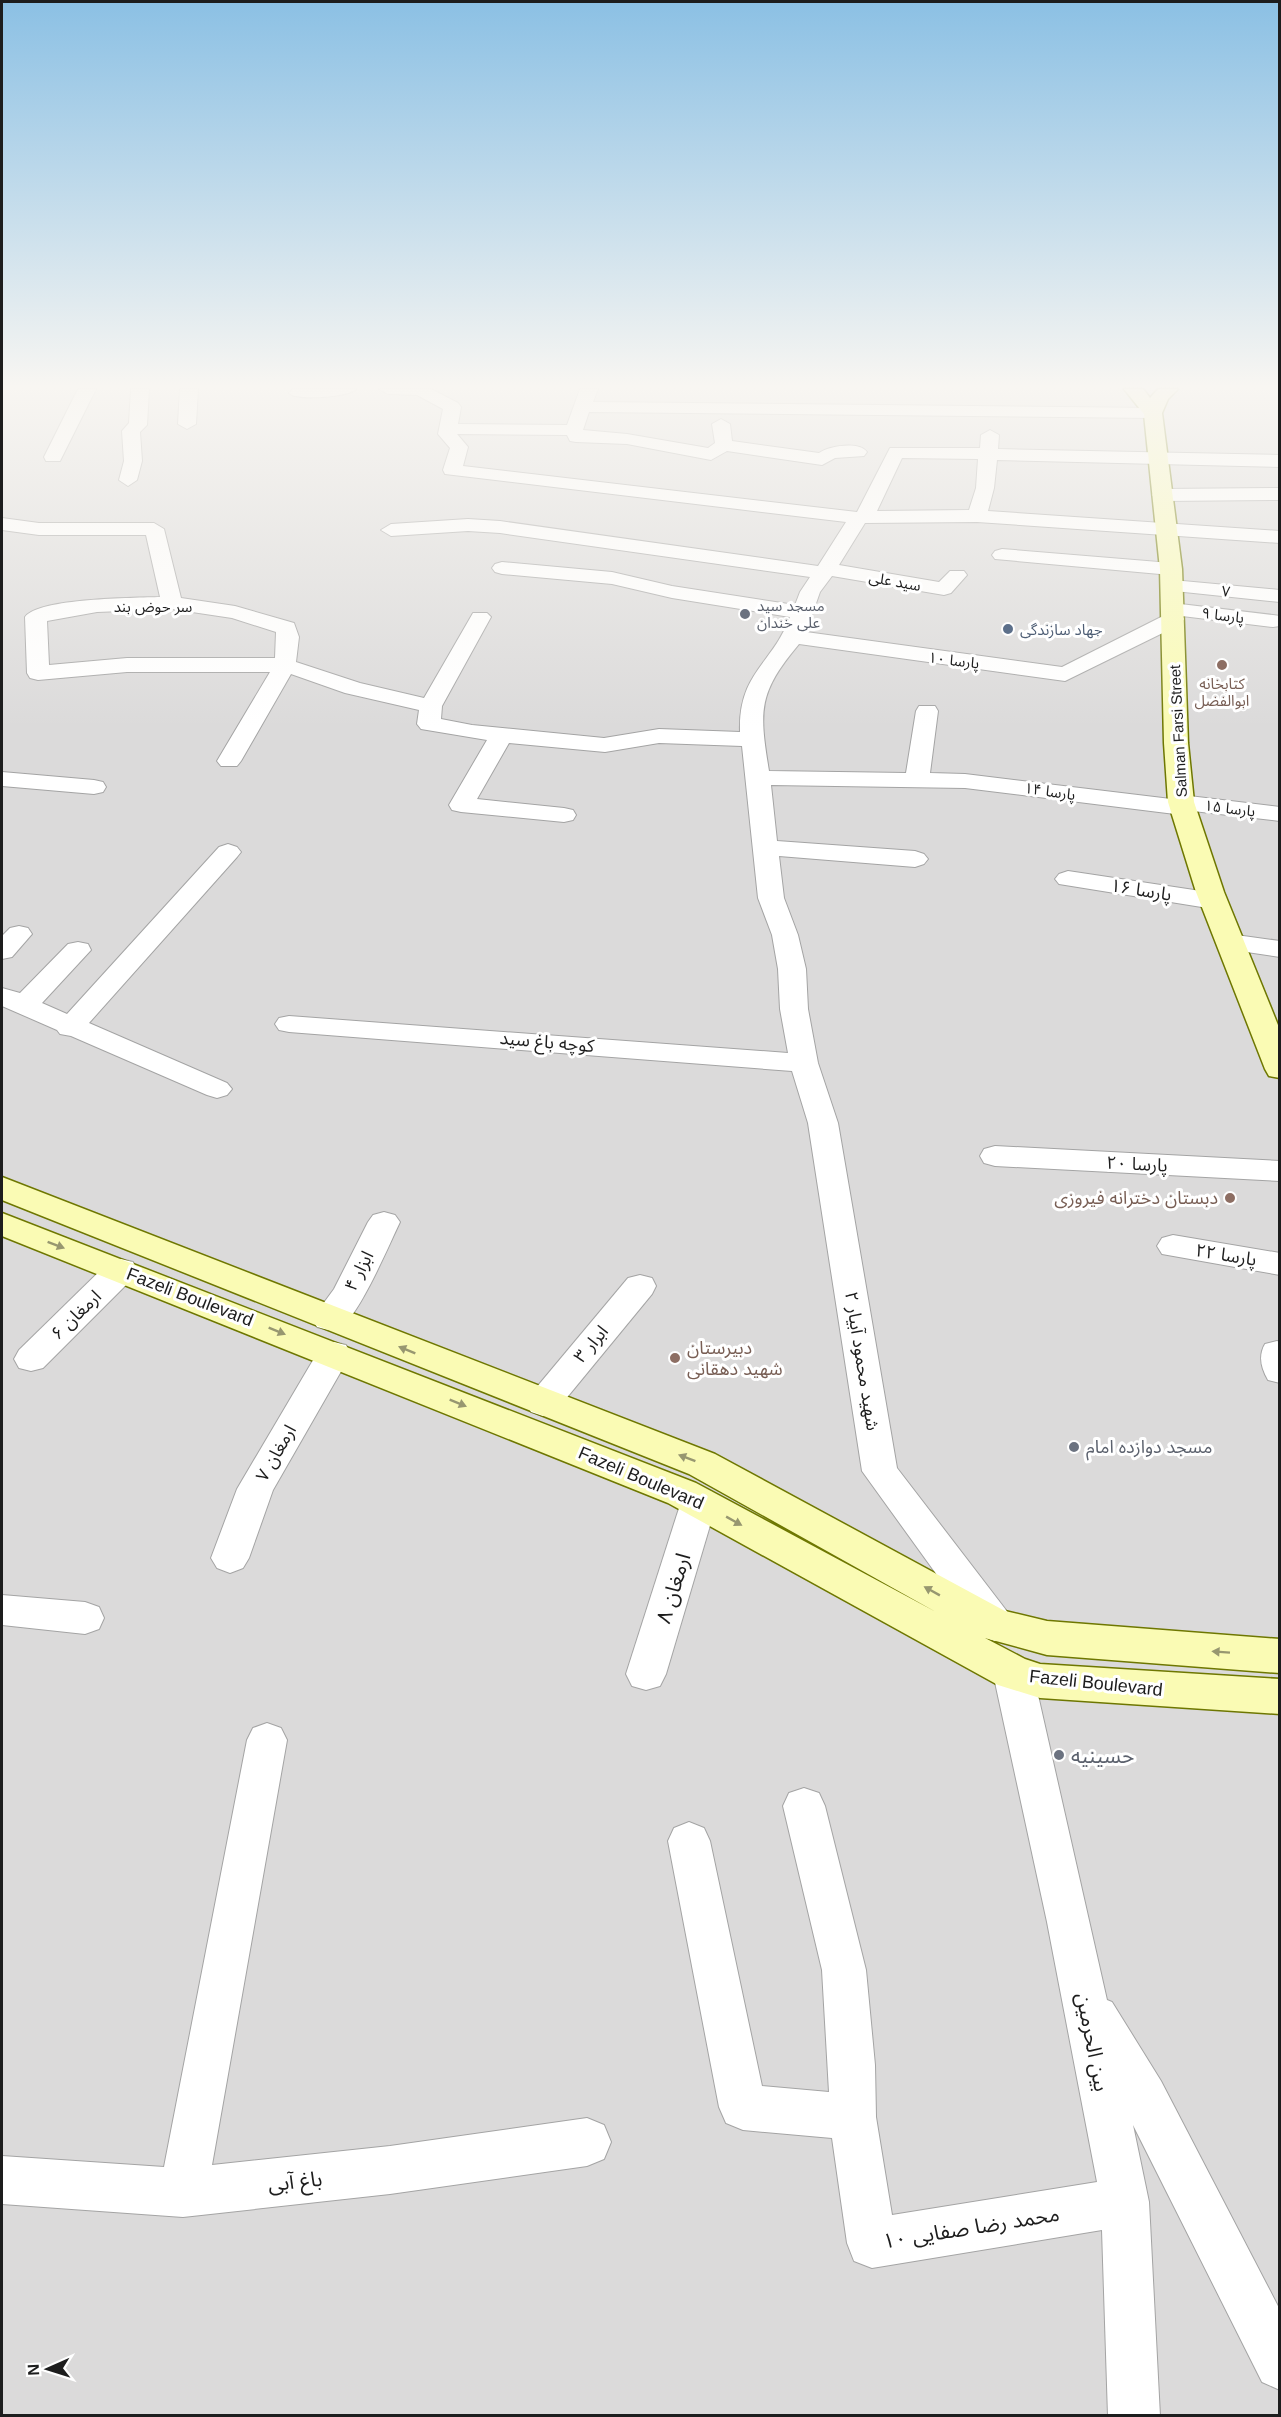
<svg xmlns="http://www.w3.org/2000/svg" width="1281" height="2417" font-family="Helvetica,'Noto Sans Arabic',sans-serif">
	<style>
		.residential { fill: #dbdada }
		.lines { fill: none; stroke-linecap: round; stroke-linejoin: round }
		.minor-casing { stroke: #a4a4a4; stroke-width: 2 }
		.secondary-casing { stroke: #6e7701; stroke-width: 3 }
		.minor { fill: #fff; fill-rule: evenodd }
		.secondary { fill: #fafbb4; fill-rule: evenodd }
		.oneway { fill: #979770 }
		.worship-dot { fill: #6b7280; stroke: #fff; stroke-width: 2 }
		.service-dot { fill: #5c6f8a; stroke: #fff; stroke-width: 2 }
		.education-dot { fill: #8d6e63; stroke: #fff; stroke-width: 2 }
		.labels { text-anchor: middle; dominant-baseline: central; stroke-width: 6; stroke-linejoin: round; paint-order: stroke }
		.far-street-label { font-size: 15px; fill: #1d1d1d; stroke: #fff }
		.far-worship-label { font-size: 15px; fill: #5b616d; stroke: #fff; text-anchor: start }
		.far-service-label { font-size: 15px; fill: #4e5e75; stroke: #fff; text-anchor: start }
		.far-education-label { font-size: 15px; fill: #785e54; stroke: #fff }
		.street-label { font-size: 18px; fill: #1d1d1d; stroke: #fff }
		.education-label { font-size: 18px; fill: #785e54; stroke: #fff; text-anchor: end }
		.worship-label { font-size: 18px; fill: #5b616d; stroke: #fff; text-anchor: start }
		.near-street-label { font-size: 21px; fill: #1d1d1d; stroke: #fff }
		.near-worship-label { font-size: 21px; fill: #5b616d; stroke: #fff; text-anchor: start }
	</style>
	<rect width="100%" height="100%" fill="#efeae2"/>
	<!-- residential -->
	<rect class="residential" x="2" y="389" width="1277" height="2026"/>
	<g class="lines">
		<defs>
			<g id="minor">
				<polygon points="78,389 96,389 60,461 46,461 44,457"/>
				<polygon points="131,389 149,389 147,425 140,432 142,461 137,480 128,486 119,480 124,461 122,431 129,423"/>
				<polygon points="180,389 198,389 196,424 187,429 178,424"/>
				<path d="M293,389H356C349,397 296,401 289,393Z"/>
				<path d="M379,389H431L458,403L461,407L458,424L567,425L580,389H598L593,402L1153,408L1162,413L1153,418L589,412L583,430L627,434L708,448L715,443L712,424L721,419L730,424L732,441L819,453C829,446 859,441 867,452L864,456L835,458L822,465L727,451L711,460L627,444L576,442L570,441L567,435L457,434L468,447L463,466L857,512L890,448H980L981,435L990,430L999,435L998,449L1280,455V467L997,460L994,488L988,511L1280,531V543L977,522L865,523L839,565L939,582L950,571H964L967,575L951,593L944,595L832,576L820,592L806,632L1062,667L1167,614L1161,609L1165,605L1172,603L1273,615L1280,616V626L1273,627L1182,616L1184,619L1181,624L1065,681L799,644C758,693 759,710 769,771L906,773L916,711L919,706H935L938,711L930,773L965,774L1171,799L1181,795L1280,807V821L1193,811L1183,815L965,788L771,785L777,841L915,851L924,854L928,859L924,864L915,867L779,856L784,898L798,935L806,969L808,1009L818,1063L838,1123L897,1468L1009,1614L1014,1625L1009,1636L995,1641L981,1636L862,1471L808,1123L792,1071L289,1032L279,1030L275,1024L279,1018L289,1016L788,1053L780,1009L778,969L772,935L758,898L742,746L659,743L605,752L509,743L477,799L564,808L573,810L576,815L573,820L564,822L461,812L452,810L449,805L487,740L421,729L417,724L419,710L345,693L291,674L241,761L237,766H221L217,761L270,672H127L38,680L30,678L27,673L25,617C38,598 135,598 160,597L146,535H39L2,530V518L39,523H154L164,529L181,598L235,606L294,623L299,637L296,662L360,683L424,698L473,613H487L491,617L442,706L441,719L472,725L604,738L659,729L740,732C738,672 773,664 790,617L672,598L612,584L502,574L495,572L492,568L495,564L502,562L612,572L672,586L795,605L800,592L810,577L500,533L468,531L391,536L381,530L391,524L468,519L500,521L818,566L846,522L445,474L443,470L450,448L438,434L443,409L417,395L388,394ZM902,458L978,459L976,488L969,510L877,511ZM172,609L232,618L276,632L275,658H127L49,665L47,621L97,612Z"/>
				<polygon points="1280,488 1280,500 1162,501 1152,495 1162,489"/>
				<polygon points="1002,549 1171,563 1178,565 1181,569 1178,573 1171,575 995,559 992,555 995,551"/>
				<polygon points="1172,580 1280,590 1280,602 1165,590 1162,586 1165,582"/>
				<polygon points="2,772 94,780 103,782 106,787 103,792 94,794 2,786"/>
				<polygon points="228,844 237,847 241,852 237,857 89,1023 227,1083 232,1089 227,1095 217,1098 207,1095 71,1036 60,1034 57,1030 2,1006 2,988 20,993 68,944 78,942 88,944 91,950 42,1003 67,1014 219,847"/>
				<polygon points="1068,871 1214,893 1223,895 1227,901 1223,907 1214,909 1059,884 1055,879 1059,874"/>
				<polygon points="19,926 28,928 32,934 12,957 2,959 2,936 10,928"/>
				<polygon points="1229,934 1280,941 1280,957 1220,948 1216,942 1220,936"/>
				<polygon points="995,1146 1280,1161 1280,1181 995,1166 984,1163 980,1156 984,1149"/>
				<path d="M384,1212L395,1215L400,1222C389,1245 359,1316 340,1328C332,1332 325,1329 317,1327L312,1319L334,1289L368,1222L373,1215Z"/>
				<polygon points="1173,1235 1280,1253 1280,1275 1162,1254 1157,1246 1162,1238"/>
				<polygon points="121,1259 133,1262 137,1270 133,1278 43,1368 31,1371 19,1368 14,1359 19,1350 109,1262"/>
				<polygon points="640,1275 652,1278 656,1286 652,1294 555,1412 543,1416 531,1412 526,1403 531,1394 628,1278"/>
				<path d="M1277,1341L1280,1342V1383L1268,1380C1261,1368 1258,1356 1265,1344Z"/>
				<polygon points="334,1342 346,1345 351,1354 273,1490 249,1558 243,1568 230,1573 217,1568 211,1558 237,1489 322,1345"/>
				<polygon points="699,1488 712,1492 717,1502 666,1674 660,1686 646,1690 632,1686 626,1674 681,1502 686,1492"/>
				<polygon points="2,1595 85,1602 99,1607 104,1618 99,1629 85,1634 2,1625"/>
				<polygon points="1013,1657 1027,1661 1033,1673 1107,2000 1112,2002 1161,2081 1280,2310 1280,2390 1262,2382 1133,2125 1149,2202 1160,2416 1108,2416 1102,2230 872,2268 854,2261 847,2243 832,2138 743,2130 726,2123 719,2107 668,1841 674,1828 689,1822 704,1828 710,1841 762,2086 829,2092 822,1970 783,1806 789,1793 804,1788 819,1793 825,1806 866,1970 875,2065 876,2117 892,2215 1097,2182 1047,1922 993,1673 999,1661"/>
				<polygon points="267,1723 281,1728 287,1740 212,2165 390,2146 587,2118 604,2125 611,2142 604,2159 587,2166 390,2194 183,2217 2,2204 2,2156 164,2167 247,1740 253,1728"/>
			</g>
			<g id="secondary">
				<polygon points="1124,389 1143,389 1150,398 1158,389 1178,389 1168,399 1162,413 1182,569 1188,743 1194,802 1224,892 1280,1030 1280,1078 1269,1076 1265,1069 1196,892 1168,802 1164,743 1160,569 1144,414"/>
				<polygon points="2,1177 715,1454 1005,1611 1047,1621 1280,1639 1280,1673 1047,1655 985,1638 1025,1659 1040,1664 1280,1679 1280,1714 1040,1698 998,1685 668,1503 2,1236 2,1213 696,1483 936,1612 689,1474 2,1200"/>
			</g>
		</defs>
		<!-- minor casing -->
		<use href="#minor" class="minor-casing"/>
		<!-- secondary casing -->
		<use href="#secondary" class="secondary-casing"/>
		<!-- minor -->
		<use href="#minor" class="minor"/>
		<!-- secondary -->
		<use href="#secondary" class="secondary"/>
	</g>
	<!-- one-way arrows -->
	<defs><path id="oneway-solid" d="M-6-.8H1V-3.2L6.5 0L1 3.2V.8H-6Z" transform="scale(1.5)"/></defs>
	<g class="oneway">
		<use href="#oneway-solid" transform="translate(56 1245) rotate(21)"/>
		<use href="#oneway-solid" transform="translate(277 1331) rotate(22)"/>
		<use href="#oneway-solid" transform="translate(407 1350) rotate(-158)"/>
		<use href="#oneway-solid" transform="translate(458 1403) rotate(22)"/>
		<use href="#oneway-solid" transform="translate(687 1458) rotate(-159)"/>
		<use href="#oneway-solid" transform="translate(734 1521) rotate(29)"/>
		<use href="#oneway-solid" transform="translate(932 1591) rotate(-151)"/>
		<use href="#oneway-solid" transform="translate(1221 1652) rotate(-176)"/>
	</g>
	<!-- sky -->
	<linearGradient id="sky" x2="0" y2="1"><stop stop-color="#8bc0e4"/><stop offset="0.53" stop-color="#f8f6f2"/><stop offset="1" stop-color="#f8f6f2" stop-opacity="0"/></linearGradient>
	<rect width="1281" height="728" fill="url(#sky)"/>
	<!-- markers -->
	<g class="worship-dot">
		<circle cx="745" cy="614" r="6"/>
		<circle cx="1074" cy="1447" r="6"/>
		<circle cx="1059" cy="1755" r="6"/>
	</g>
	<circle class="service-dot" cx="1008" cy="629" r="6"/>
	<g class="education-dot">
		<circle cx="1222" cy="665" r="6"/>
		<circle cx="1230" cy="1198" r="6"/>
		<circle cx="675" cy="1358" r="6"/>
	</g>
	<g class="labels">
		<!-- far-street labels -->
		<g class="far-street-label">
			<text transform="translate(895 581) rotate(10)">سید علی</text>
			<text transform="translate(1226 591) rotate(5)">۷</text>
			<text x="153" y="606">سر حوض بند</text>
			<text transform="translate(1223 615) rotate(7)">پارسا ۹</text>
			<text transform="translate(954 660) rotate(7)">پارسا ۱۰</text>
			<text transform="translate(1178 731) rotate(-93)">Salman Farsi Street</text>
			<text transform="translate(1050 791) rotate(8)">پارسا ۱۴</text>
			<text transform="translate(1230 808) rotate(7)">پارسا ۱۵</text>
		</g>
		<!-- far-worship labels -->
		<g class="far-worship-label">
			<text x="757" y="605">مسجد سید<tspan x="757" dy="17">علی خندان</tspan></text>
		</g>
		<!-- far-service labels -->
		<g class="far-service-label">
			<text x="1020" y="629">جهاد سازندگی</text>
		</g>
		<!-- far-education labels -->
		<g class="far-education-label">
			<text x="1222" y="683">کتابخانه<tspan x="1222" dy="17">ابوالفضل</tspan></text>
		</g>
		<!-- street labels -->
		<g class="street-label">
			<text transform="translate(1141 890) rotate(9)">پارسا ۱۶</text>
			<text transform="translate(547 1042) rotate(5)">کوچه باغ سید</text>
			<text transform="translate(1137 1164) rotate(3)">پارسا ۲۰</text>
			<text transform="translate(1226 1255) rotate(9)">پارسا ۲۲</text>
			<text transform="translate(359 1271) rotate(-63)">ابزار ۴</text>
			<text transform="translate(190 1297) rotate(21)">Fazeli Boulevard</text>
			<text transform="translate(76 1315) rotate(-44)">ارمغان ۶</text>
			<text transform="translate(591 1344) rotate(-50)">ابرار ۳</text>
			<text transform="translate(862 1361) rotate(81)">شهید محمود آبیار ۲</text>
			<text transform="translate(276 1453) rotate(-60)">ارمغان ۷</text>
			<text transform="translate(641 1478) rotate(23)">Fazeli Boulevard</text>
			<text transform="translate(1096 1683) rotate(6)">Fazeli Boulevard</text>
		</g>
		<!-- education labels -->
		<g class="education-label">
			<text x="1218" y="1198">دبستان دخترانه فیروزی</text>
			<text x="687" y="1348" text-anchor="start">دبیرستان<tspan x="687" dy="21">شهید دهقانی</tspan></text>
		</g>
		<!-- worship labels -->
		<g class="worship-label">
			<text x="1086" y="1447">مسجد دوازده امام</text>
		</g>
		<!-- near-street labels -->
		<g class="near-street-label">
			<text transform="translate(673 1588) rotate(-73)">ارمغان ۸</text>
			<text transform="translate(1093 2042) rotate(79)">بین الحرمین</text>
			<text transform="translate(295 2181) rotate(-6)">باغ آبی</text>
			<text transform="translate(971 2227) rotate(-9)">محمد رضا صفایی ۱۰</text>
		</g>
		<!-- near-worship labels -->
		<g class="near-worship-label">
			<text x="1071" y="1755">حسینیه</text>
		</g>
	</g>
	<!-- border -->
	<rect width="1281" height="2417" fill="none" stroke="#1d1d1d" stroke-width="6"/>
	<!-- north arrow -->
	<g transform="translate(48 2369) rotate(267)" stroke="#ffffff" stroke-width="4.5" paint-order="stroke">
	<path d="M0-4.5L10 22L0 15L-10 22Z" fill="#1d1d1d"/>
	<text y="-9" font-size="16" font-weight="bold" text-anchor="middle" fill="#1d1d1d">N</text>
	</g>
</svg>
